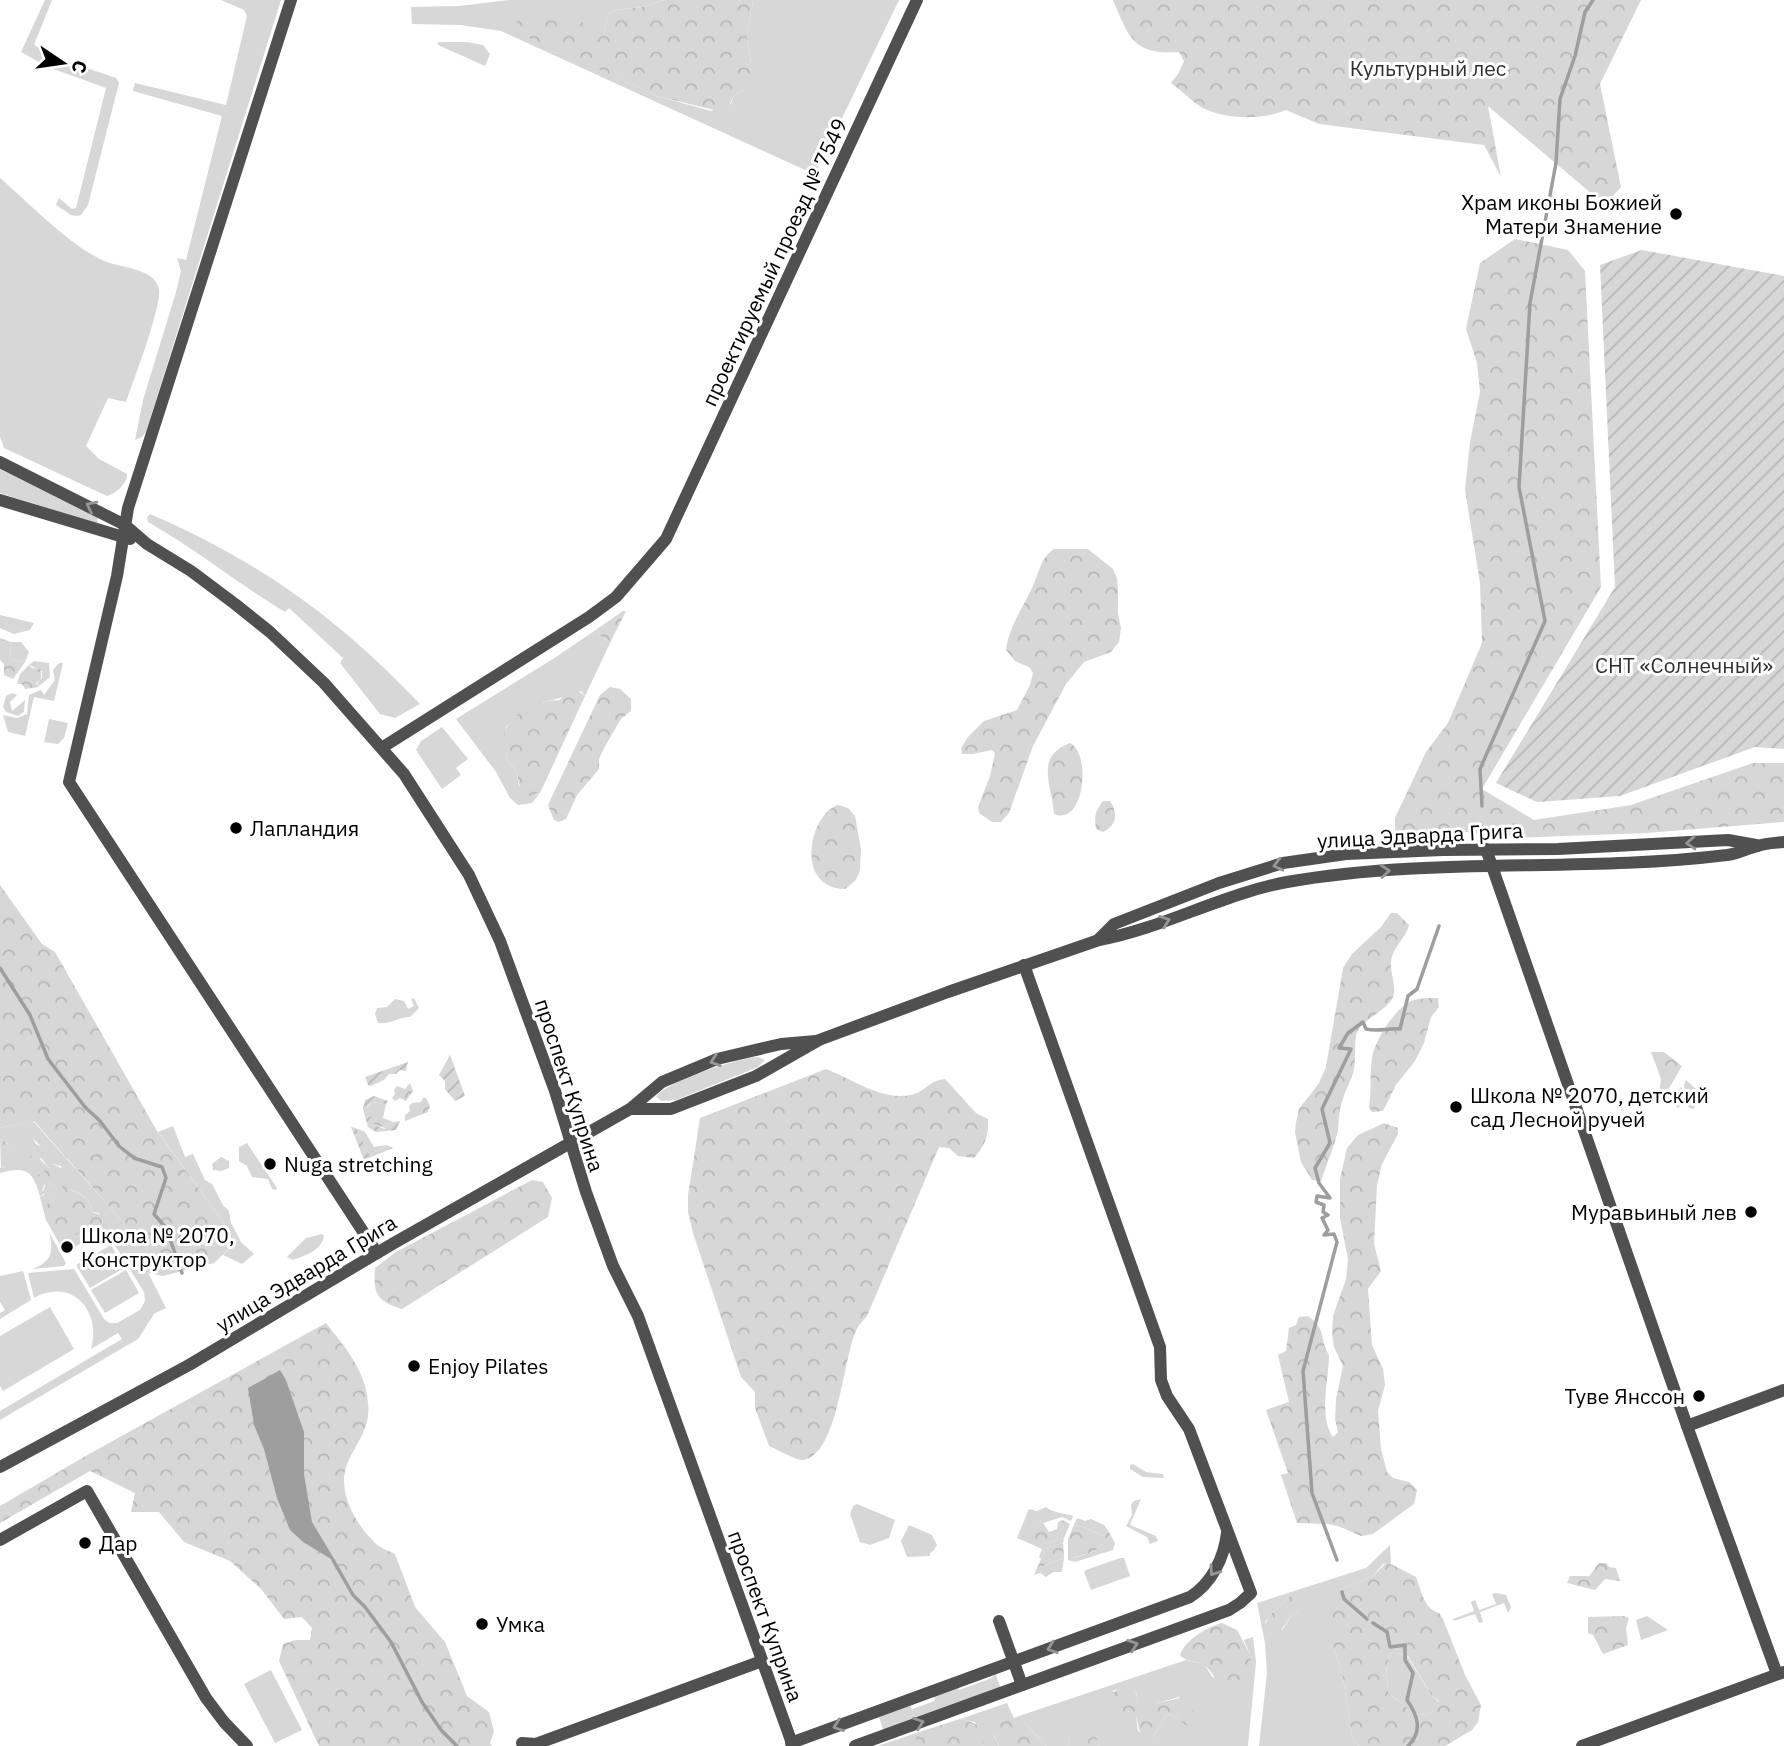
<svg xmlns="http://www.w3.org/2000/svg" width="1784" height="1746" font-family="'IBM Plex Sans',sans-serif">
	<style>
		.grass { fill: #d7d7d7; fill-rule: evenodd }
		.forest { fill: url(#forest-crowns); fill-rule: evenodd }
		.garden { fill: url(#garden-furrows) }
		.water { fill: #9e9e9e }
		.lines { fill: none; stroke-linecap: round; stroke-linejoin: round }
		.stream { stroke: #9e9e9e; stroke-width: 3.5 }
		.minor { stroke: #505050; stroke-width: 12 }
		.oneway { stroke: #969696 }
		.poi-dot { fill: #000; stroke: #fff; stroke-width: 2.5 }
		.labels { text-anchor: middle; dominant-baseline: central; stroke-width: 6; stroke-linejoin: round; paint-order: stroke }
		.park-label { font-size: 21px; fill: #2e2e2e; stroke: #fff }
		.poi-label { font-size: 21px; fill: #000; stroke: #fff; text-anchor: start }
		.street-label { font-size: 21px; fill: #000; stroke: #fff }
	</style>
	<defs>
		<pattern id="forest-crowns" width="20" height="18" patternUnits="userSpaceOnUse" patternTransform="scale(1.75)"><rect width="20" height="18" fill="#d7d7d7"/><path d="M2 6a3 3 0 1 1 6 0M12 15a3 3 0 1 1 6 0" fill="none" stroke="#b7b7b7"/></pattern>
		<pattern id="garden-furrows" width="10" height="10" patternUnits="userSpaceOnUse" patternTransform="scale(1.75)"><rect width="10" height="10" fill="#d7d7d7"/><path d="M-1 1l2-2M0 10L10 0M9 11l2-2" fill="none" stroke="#b7b7b7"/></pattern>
	</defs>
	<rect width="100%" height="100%" fill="#fff"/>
	<!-- grass -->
	<g class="grass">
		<polygon points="45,0 52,0 34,45 63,60 116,78 119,83 88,205 81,215 77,216 71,215 56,205 59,198 72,209 76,208 106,88 48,67 21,52"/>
		<polygon points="221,0 281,0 146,432 142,437 135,440 143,400 176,292 181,271 177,258 186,260 222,116 133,91 135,83 226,105 247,16 244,10"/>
		<polygon points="509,0 664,0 642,7 616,10 608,14 603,36 516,31 657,96 711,111 731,104 733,97 744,90 751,62 747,36 753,0 899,0 818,168 805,170 501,31 460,25 412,24 411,7 459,6"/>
		<polygon points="438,42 467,42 483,45 490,54 485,66 438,45"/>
		<path d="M0,178C29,203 66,242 100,259C116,268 155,267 159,289C162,306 133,382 126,402L108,398L86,446L99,459L127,474C128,483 116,494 107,496L4,448L0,437Z"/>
		<polygon points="0,469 98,517 97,524 0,493"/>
		<path d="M150,514C259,561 338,618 420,704L395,718L380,714L340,663L343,658L289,608L285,612C238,584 196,549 148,522L147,517Z"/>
		<polygon points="0,615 34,623 30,630 14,634 0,628"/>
		<path d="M597,629C600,636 604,641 611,641L585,696L581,691C550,704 529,699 506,727L509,747L506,760L516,770L519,786L536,795L540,793L532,803L518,805L510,798L496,772L456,719L556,657Z"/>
		<polygon points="11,642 21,642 29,652 25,662 13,660 10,657"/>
		<polygon points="34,661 49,663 50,677 39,686 37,683 42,678 42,671 29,665"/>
		<polygon points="59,663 63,663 54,701 34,697 25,736 8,732 3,715 17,718 27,714 29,695 41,690 44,695 55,680 53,670"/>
		<polygon points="12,693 17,695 10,702 12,711 25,700 24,712 18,716 6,712 3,707 6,696"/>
		<polygon points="49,719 68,723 64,738 58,744 44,742"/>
		<polygon points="442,727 468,759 456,768 461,775 442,789 416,750 421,741"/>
		<path d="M414,998L419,1008L410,1017C398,1017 390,1025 378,1023L375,1014L377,1008L387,1007L395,999L404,1001L408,1009L414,1006L411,999Z"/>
		<path d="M758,1057L765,1060L758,1067L676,1100L661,1101L656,1096C671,1080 735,1059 758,1057Z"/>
		<path d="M33,1121L122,1221L166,1308L154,1314L138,1339L0,1420V1411L122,1339L118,1333L91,1349C102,1311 72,1277 34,1298L28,1273L74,1269L104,1319L109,1323H117L140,1310L145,1301L144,1292L109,1236C93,1229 80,1250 63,1250L46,1220L40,1197L44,1195L48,1181L53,1186L62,1184L64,1190L54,1195L84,1231L86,1228L100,1230L103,1222L99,1213L92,1212C89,1198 82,1191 67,1190L61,1166L50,1163L43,1149L33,1138L27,1139L29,1148L49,1168L42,1192L39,1193C32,1168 23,1167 0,1173V1168L5,1167L10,1145L0,1139V1128Z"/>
		<polygon points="173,1126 185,1157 193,1154 205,1180 212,1184 223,1205 229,1211 231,1223 241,1242 254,1254 242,1264 223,1255 237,1241 158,1132"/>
		<polygon points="356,1128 365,1132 374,1147 387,1145 383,1149 369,1154"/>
		<polygon points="247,1143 277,1188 276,1190 272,1189 268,1179 252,1177 247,1166 239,1161 239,1147"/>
		<polygon points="221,1157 229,1161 229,1168 221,1171 213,1170 212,1164"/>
		<path d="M49,1232L66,1263L64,1266L32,1269C52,1262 54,1252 49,1232Z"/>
		<path d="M322,1234L324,1236C321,1251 306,1255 293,1260L287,1257L306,1238Z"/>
		<polygon points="111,1245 124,1268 90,1288 76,1265"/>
		<polygon points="126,1270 139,1293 105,1313 91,1290"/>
		<polygon points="23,1271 31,1300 0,1319 0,1313 5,1310 0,1302 0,1276"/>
		<polygon points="50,1307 74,1349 3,1391 0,1386 0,1336"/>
		<polygon points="1133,1464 1146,1472 1163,1474 1164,1478 1143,1477 1130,1469 1130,1465"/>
		<polygon points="1141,1499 1130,1525 1156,1536 1158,1541 1150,1544 1147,1537 1126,1526 1132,1515 1131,1505 1134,1501"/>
		<polygon points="857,1504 895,1520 889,1538 870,1545 860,1542 850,1514 853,1506"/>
		<path d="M1046,1507C1053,1513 1065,1513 1073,1516L1071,1521L1062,1517L1043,1523L1032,1519L1044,1544L1064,1538L1063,1543L1046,1548L1041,1559L1039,1557L1042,1549L1017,1538L1029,1509L1037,1511Z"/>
		<polygon points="1077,1518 1085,1521 1091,1519 1104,1525 1109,1532 1103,1536 1079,1525 1073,1527"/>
		<polygon points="909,1525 932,1535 937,1545 934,1550 930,1553 930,1556 907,1557 901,1541"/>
		<polygon points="1111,1536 1115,1543 1113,1550 1075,1562 1068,1560 1068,1555 1074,1558 1095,1551"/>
		<path d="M1390,1545L1391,1563L1383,1564L1373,1576L1337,1591L1333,1645L1343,1678L1352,1737L1359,1746H1259L1267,1673L1265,1643L1257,1603L1366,1568ZM1292,1594L1299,1611L1292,1615L1282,1630L1265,1623L1268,1617Z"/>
		<polygon points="1064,1558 1062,1572 1053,1572 1046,1577 1040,1573 1043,1566"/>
		<polygon points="1120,1558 1124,1558 1130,1576 1091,1590 1084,1572 1086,1570"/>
		<polygon points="1496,1593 1506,1595 1511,1607 1508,1613 1504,1603 1480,1612 1483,1622 1479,1623 1475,1614 1454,1621 1453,1619 1474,1611 1471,1602 1475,1600 1479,1610 1496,1604 1492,1594"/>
		<polygon points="1647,1616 1668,1630 1641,1640 1636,1620"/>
		<path d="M1253,1637L1256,1662L1248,1746H1099L1096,1736L1069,1737L1068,1746H1046L1019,1716L1186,1660L1204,1664L1213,1678L1250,1654L1244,1640ZM1129,1683L1136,1692L1138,1703H1157L1179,1697L1192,1726C1181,1726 1177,1714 1167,1714L1152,1738L1138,1731L1136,1717L1113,1691Z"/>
		<path d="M1393,1652L1407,1656L1432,1696L1439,1702L1438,1708L1428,1714L1411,1715C1406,1703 1396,1700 1388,1693C1388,1680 1383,1661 1393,1652Z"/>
		<polygon points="271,1670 302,1730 275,1743 244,1684"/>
		<polygon points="995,1672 1001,1689 884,1732 878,1714 910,1704 912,1709 935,1701 934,1696 958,1687 959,1690 992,1678"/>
		<polygon points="1007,1703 1011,1712 1002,1712 994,1736 999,1746 984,1746 975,1722 960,1719"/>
		<polygon points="916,1733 916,1746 877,1746"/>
	</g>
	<!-- forest -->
	<g class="forest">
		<path d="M664,0H753L747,36L753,76L744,90L733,97L726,113L657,96L516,32L515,24L520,19C557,17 572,12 603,35L608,14L616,10L642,7Z"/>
		<path d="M1113,0H1641L1600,84L1621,187L1605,205L1488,106L1501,177L1484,145L1319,124L1286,110C1262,120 1225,120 1201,107C1190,100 1181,90 1171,83L1178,74L1184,61L1179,52C1133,55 1129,38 1113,0Z"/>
		<polygon points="1515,239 1568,250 1585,271 1601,587 1482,789 1534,820 1631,805 1753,763 1784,763 1784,822 1647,833 1509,838 1459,831 1395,836 1395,818 1426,752 1448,723 1482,643 1480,583 1465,490 1470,442 1480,392 1477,363 1466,329 1480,263"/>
		<path d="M1054,549H1088L1113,569L1117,578L1118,589V613L1121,628L1119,642L1111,652L1084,662L1066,684L1033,746L1009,813L1001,822H992L979,813L978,807L990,776L995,753L992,750L973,754H962L961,748L968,737L984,721L1017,710L1030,685L1033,673L1029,667L1015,661L1006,650C1009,627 1022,609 1032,588C1039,574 1040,558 1054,549Z"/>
		<path d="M623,611H626L611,641C604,641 600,636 597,629Z"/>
		<polygon points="0,638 11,642 10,657 13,660 25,662 13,679 4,675 4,664 0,660"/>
		<polygon points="29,665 32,668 41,669 41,679 36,683 39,687 25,689 22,684 17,684 20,674"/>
		<polygon points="610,687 620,689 631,699 631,711 621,719 604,748 599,759 599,769 577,795 566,819 559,822 554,820 548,805 600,695"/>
		<path d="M574,688L585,696L540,793L529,796L521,792L516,770L506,760L509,747L502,744C505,714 532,701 560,700L568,690Z"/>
		<path d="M1070,743C1092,754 1084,827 1054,814C1052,784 1034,757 1070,743Z"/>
		<path d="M1103,801H1110C1118,813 1117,825 1103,832L1096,829C1094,817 1095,811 1103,801Z"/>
		<path d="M838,805L848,808L855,816L861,849L860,870L856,880L845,889C793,888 810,813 838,805Z"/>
		<polygon points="0,885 42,944 55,952 157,1131 237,1241 214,1263 163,1276 148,1273 122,1221 34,1121 0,1128"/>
		<path d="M1391,913H1397L1409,925C1405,940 1392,947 1391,963C1390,974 1398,989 1392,999C1385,1011 1364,1019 1357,1032C1354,1039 1356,1059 1354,1069C1352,1080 1346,1088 1343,1099C1339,1109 1339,1119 1338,1130C1336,1141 1325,1169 1321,1181L1312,1180L1301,1162L1295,1132L1296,1122L1299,1109L1319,1083L1326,1067L1343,968L1352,954L1381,927Z"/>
		<path d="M1438,998L1439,1007L1431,1017L1424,1043L1415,1061L1396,1085L1383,1111L1372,1112L1369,1107C1372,1089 1369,1071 1373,1053C1378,1036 1395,1009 1411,1001C1419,998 1430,998 1438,998Z"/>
		<polygon points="1651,1052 1664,1052 1682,1066 1664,1097 1659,1093 1661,1079"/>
		<path d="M826,1069C853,1079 881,1101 911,1095C927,1091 927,1081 945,1079L976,1113L988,1119C989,1135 985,1146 974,1158L958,1156L949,1148L939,1147L867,1316C864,1320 859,1324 857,1329C843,1354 839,1455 803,1460C798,1461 776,1449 769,1446L755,1408V1392L741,1377L693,1233L688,1212V1195L700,1118Z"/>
		<polygon points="1686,1080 1702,1094 1708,1096 1707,1101 1694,1099 1697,1104 1693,1109 1683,1104 1677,1108 1672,1097 1681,1087 1683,1092 1686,1093 1684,1085"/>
		<polygon points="410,1083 413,1091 406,1101 400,1098 395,1101 392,1098 395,1094 394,1090 397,1086 405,1089"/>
		<polygon points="423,1098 426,1098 430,1106 428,1112 405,1121 405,1115 410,1111 409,1106 412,1103 421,1102"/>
		<polygon points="372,1102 386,1104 383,1118 393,1122 385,1128 373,1124 367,1108"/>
		<path d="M1384,1123L1398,1128V1134L1382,1164L1377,1185L1374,1244L1381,1271L1368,1289L1372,1345L1383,1369L1385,1385L1378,1411L1381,1449L1387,1472L1393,1478L1409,1482L1417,1490L1414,1504L1373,1534L1361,1536L1338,1526L1327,1524L1297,1523L1281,1475L1288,1473L1266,1410L1289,1402L1278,1355L1286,1351L1289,1328L1296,1325L1299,1317L1308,1316C1327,1329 1319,1339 1329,1355C1329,1381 1318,1415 1333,1437L1338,1432L1335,1419L1336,1399L1343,1366L1334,1347L1332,1334L1333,1316L1346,1279L1348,1259L1340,1218V1179L1347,1148L1358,1135Z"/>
		<path d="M28,1138H33L36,1144L42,1147L51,1163L65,1170L67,1190C81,1191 89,1198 92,1212L101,1215L103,1225L100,1230L94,1232L86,1228C57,1255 27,1204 63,1190L62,1185L53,1186L49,1182L47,1191L40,1197L39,1193L44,1190L45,1185L39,1181L38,1175L49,1168L41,1158L35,1159L30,1157L29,1148L25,1144Z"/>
		<path d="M0,1139L10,1145C15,1156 12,1165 1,1168Z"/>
		<path d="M532,1180L543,1182L552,1198L548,1217L402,1309C377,1301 373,1295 375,1268L396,1252Z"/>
		<path d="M326,1323C345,1347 366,1371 368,1403C371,1427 357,1442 348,1462C335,1490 356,1525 376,1544C381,1548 389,1551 395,1554L415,1607L445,1642L467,1696L489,1712L494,1732L490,1743L492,1746H319L279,1661L283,1644L295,1640H310L312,1628L302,1617L284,1619L262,1590L230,1561L184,1542L159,1512H131L135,1493L90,1471L0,1523V1506L89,1454Z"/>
		<polygon points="1031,1518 1043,1523 1049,1532 1057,1529 1058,1522 1062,1520 1070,1524 1064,1538 1044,1544 1024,1535"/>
		<polygon points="1079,1525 1103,1536 1109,1532 1111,1536 1095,1551 1073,1558 1068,1555 1068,1539 1073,1527"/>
		<polygon points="1063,1543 1064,1558 1043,1566 1040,1573 1034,1575 1046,1548"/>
		<path d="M1387,1562L1416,1577C1421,1590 1424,1609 1439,1613L1443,1619L1465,1675L1481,1705L1478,1722L1472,1730L1445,1746H1359L1352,1737L1343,1678L1333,1645L1328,1614L1332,1598L1337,1591L1373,1576ZM1393,1652L1408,1656L1432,1696L1439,1701L1438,1708L1428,1714L1412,1715C1405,1701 1396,1702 1388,1692C1388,1680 1383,1661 1393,1652Z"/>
		<polygon points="1599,1563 1606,1563 1609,1567 1616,1568 1620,1581 1605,1579 1595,1590 1567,1583 1570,1576 1589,1576"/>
		<polygon points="1292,1594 1297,1594 1303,1600 1299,1611 1292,1615 1278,1634 1270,1633 1265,1628 1268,1617"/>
		<polygon points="1624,1616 1629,1618 1626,1628 1628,1645 1603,1654 1593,1635 1588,1633 1588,1617"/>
		<path d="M1222,1623L1237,1630L1250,1654L1251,1674L1244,1683L1236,1689C1213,1686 1218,1676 1205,1666C1197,1659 1186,1663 1180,1655C1185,1640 1207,1627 1222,1623Z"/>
		<path d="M1129,1683L1134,1684L1138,1703H1157L1186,1697C1194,1705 1196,1716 1192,1727C1181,1726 1177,1714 1167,1714L1152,1738L1141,1736L1136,1717L1118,1708L1111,1696L1119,1687Z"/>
		<path d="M1002,1712H1011L1014,1718L1019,1716L1046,1746H999C993,1734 988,1721 1002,1712Z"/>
		<path d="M960,1719C979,1723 981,1726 984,1746H916V1733Z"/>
		<polygon points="1075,1730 1088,1732 1096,1736 1099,1746 1068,1746 1069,1737"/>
	</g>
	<!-- garden -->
	<g class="garden">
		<polygon points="1642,250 1784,276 1784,749 1755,747 1620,796 1537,802 1496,783 1615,587 1600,265"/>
		<polygon points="450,1055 465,1096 455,1101 445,1089 445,1081 439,1075"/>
		<polygon points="408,1062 406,1071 400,1070 396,1074 389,1074 384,1080 371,1086 368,1085 365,1077"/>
		<polygon points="374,1096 388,1101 386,1104 372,1102 367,1107 373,1124 384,1129 393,1122 400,1121 396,1130 376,1132 368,1127 363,1109 365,1100"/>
		<polygon points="351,1127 356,1128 369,1154 383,1149 387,1145 393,1148 364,1160"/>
	</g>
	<!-- water -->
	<polygon class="water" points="280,1370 286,1380 304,1432 304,1474 312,1522 336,1562 303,1542 290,1530 277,1498 264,1449 254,1425 248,1388"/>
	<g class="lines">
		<!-- stream -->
		<g class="stream">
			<polyline points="1482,806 1480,769 1545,621 1519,487 1530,303 1556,163 1560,99 1575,56 1585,12 1593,0"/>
			<polyline points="0,968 30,1015 48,1059 85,1107 100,1121 119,1146 134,1158 162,1167 166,1178 154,1214 166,1228 182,1273"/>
			<polyline points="333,1560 353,1595 365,1607 391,1642 422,1702 441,1730 457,1746"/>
			<path d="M1337,1560L1312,1493L1303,1371L1337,1242L1334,1234L1324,1235L1328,1230L1322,1218L1328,1215L1323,1212L1324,1205L1316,1202L1317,1196L1330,1198L1319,1183L1315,1168L1330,1143L1322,1109L1351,1049L1339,1048L1348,1033L1363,1022L1366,1029C1378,1032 1387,1028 1400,1029L1408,996L1417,989L1439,926"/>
			<polyline points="1342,1592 1344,1599 1367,1619"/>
			<path d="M1373,1623L1387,1632L1390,1647L1405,1645V1660L1413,1673L1407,1700C1418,1716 1423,1731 1408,1746"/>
		</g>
		<!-- minor -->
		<g class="minor">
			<polyline points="291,0 128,508 117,576 69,782 377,1253"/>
			<polyline points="0,462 125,525 147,544 191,571 235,604 270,632 324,683 404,774 469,875 500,941 555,1091 586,1192 613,1266 638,1316 793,1746"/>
			<polyline points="0,500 130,539"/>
			<polyline points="383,747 589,617 616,597 666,539 917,0"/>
			<polyline points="1486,849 1687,1426 1777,1674"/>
			<polyline points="1099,939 1114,924 1219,883 1283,863 1346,854 1443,850 1558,849 1728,840 1756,845"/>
			<path d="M630,1109H671L756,1076L819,1040L948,992L1099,940C1164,928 1222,894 1287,882C1433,856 1581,873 1727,855C1738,854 1747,848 1758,846C1766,843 1775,843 1784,842"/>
			<polyline points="1687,1426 1784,1390"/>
			<polyline points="0,1467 189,1365 394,1243 630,1109 662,1082 717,1059 781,1044 816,1041"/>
			<polyline points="0,1540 87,1491 206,1698 224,1722 247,1746"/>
			<polyline points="999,1621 1022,1685"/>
			<polyline points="522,1743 536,1744 762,1661"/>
			<path d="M791,1743L1190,1597C1212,1583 1224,1558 1227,1533"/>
			<polyline points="855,1746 1229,1610 1240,1603 1251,1593 1189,1429 1167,1396 1161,1380 1160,1347 1024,965"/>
			<polyline points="1582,1746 1784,1672"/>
		</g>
	</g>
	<!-- one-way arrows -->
	<defs><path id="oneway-chevron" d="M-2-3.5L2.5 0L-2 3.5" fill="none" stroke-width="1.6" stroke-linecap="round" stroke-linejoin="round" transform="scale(1.75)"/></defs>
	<g class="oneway">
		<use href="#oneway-chevron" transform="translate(91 506) rotate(-153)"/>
		<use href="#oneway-chevron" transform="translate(1691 843) rotate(176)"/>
		<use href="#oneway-chevron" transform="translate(1278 865) rotate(166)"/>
		<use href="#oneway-chevron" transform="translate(1385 871) rotate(-5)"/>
		<use href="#oneway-chevron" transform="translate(1165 921) rotate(-20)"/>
		<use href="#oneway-chevron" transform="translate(715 1061) rotate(161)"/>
		<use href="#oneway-chevron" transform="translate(1214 1571) rotate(125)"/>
		<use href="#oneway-chevron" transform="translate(1133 1645) rotate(-20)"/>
		<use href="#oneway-chevron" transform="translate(1052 1648) rotate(160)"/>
		<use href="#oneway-chevron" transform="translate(919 1723) rotate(-20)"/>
		<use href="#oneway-chevron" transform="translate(838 1726) rotate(160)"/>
	</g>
	<!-- markers -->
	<g class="poi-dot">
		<circle cx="1676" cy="214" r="7"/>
		<circle cx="236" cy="828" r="7"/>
		<circle cx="1456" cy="1107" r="7"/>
		<circle cx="270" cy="1164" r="7"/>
		<circle cx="1751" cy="1212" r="7"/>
		<circle cx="67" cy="1247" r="7"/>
		<circle cx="414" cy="1366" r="7"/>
		<circle cx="1699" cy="1396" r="7"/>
		<circle cx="85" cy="1543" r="7"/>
		<circle cx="482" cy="1624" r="7"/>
	</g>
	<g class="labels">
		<!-- park labels -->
		<g class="park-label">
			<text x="1428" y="68">Культурный лес</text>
			<text x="1684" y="665">СНТ «Солнечный»</text>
		</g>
		<!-- poi labels -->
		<g class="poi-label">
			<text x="1662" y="202" text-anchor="end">Храм иконы Божией<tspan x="1662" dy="24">Матери Знамение</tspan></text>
			<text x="250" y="828">Лапландия</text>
			<text x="1470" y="1095">Школа № 2070, детский<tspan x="1470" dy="24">сад Лесной ручей</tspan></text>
			<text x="284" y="1164">Nuga stretching</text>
			<text x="1737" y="1212" text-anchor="end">Муравьиный лев</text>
			<text x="81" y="1235">Школа № 2070,<tspan x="81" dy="24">Конструктор</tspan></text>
			<text x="428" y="1366">Enjoy Pilates</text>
			<text x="1685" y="1396" text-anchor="end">Туве Янссон</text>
			<text x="99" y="1543">Дар</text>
			<text x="496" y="1624">Умка</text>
		</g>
		<!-- street labels -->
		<g class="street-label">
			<text transform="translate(774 262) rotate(-65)">проектируемый проезд № 7549</text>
			<text transform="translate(1420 835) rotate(-3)">улица Эдварда Грига</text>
			<text transform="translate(570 1085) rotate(72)">проспект Куприна</text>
			<text transform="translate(306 1273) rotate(-31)">улица Эдварда Грига</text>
			<text transform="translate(766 1616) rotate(70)">проспект Куприна</text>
		</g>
	</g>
	<!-- north arrow -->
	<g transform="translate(63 63) rotate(103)" stroke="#ffffff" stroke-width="5" paint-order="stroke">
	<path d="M0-5L12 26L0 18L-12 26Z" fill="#000000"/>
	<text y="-10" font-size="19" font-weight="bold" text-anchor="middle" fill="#000000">С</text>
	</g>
</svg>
